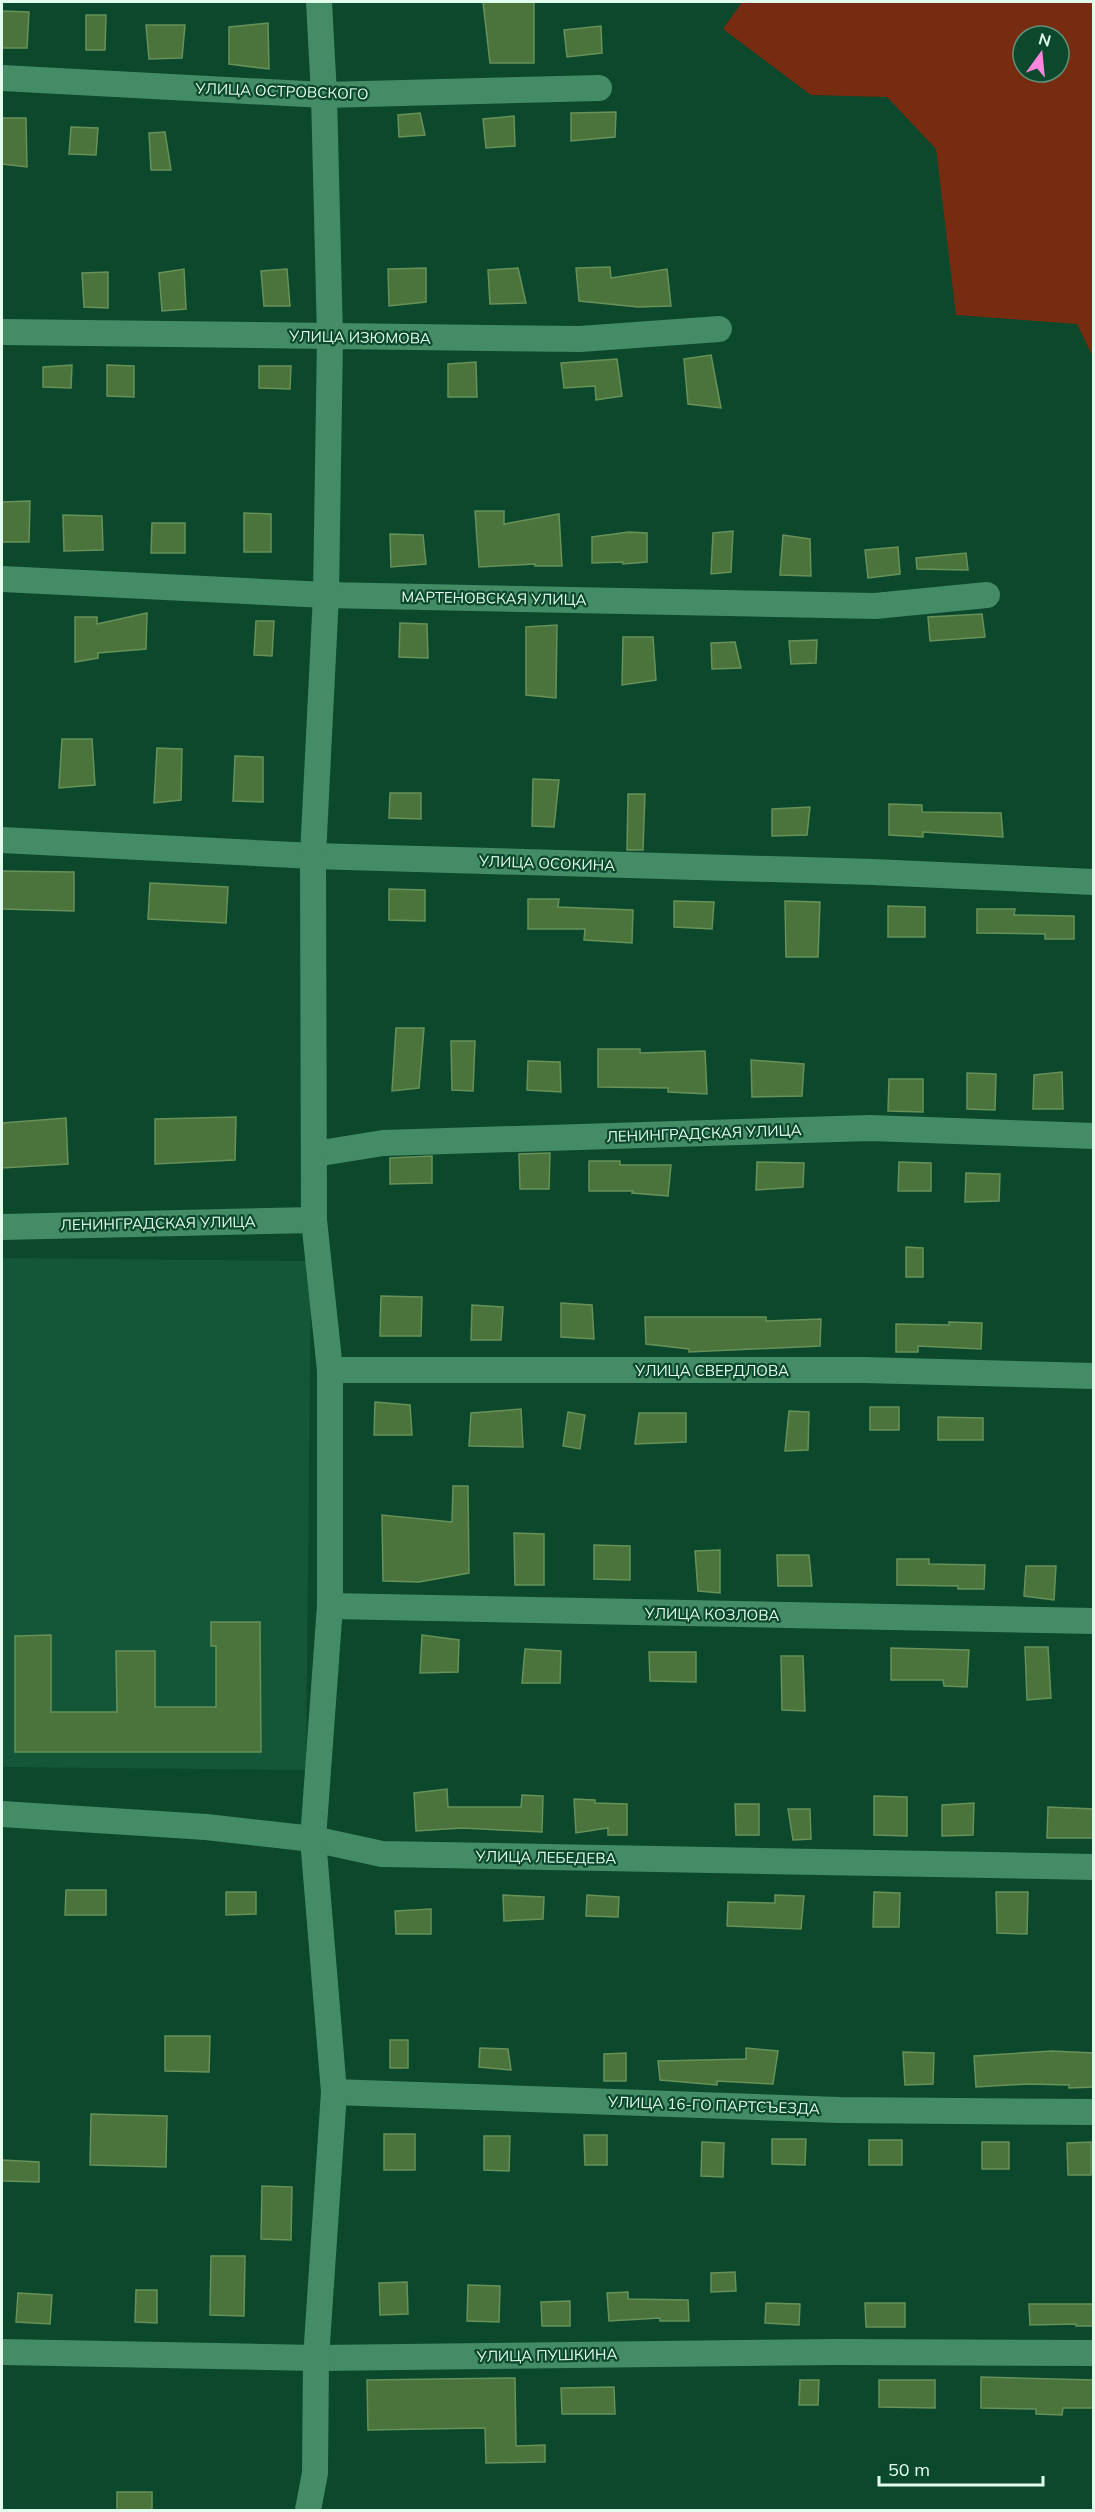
<svg xmlns="http://www.w3.org/2000/svg" width="1095" height="2512" font-family="Mulish,sans-serif">
	<style>
		.built { fill: #135738 }
		.green { fill: #772b11; fill-rule: evenodd }
		.building { fill: #4b743d; stroke: #669158; stroke-width: 1.5 }
		.lines { fill: none; stroke-linecap: round; stroke-linejoin: round }
		.street { stroke: #448c66; stroke-width: 26 }
		.labels { text-anchor: middle; dominant-baseline: central; stroke-width: 4.5; stroke-linejoin: round; paint-order: stroke }
		.street-label { font-size: 15px; fill: #e1fdeb; stroke: #0c482c }
	</style>
	<rect width="100%" height="100%" fill="#0c482c"/>
	<!-- built -->
	<polygon class="built" points="2,1258 311,1261 306,1770 2,1767"/>
	<!-- green -->
	<path class="green" d="M742,2H1093V357L1077,324L956,315L936,149L887,97L811,95L723,29ZM1023,36H1059V72H1023Z"/>
	<!-- building -->
	<g class="building">
		<polygon points="483,2 534,2 534,63 490,63"/>
		<polygon points="2,11 29,12 27,48 2,48"/>
		<polygon points="86,15 106,15 105,50 86,50"/>
		<polygon points="268,23 269,69 229,64 229,27"/>
		<polygon points="146,25 185,25 182,58 149,59"/>
		<polygon points="601,26 602,53 567,57 564,30"/>
		<polygon points="616,112 615,137 571,141 571,113"/>
		<polygon points="420,113 425,135 399,137 398,115"/>
		<polygon points="514,116 515,146 486,148 483,119"/>
		<polygon points="2,118 26,118 27,167 2,164"/>
		<polygon points="71,127 98,128 96,155 69,154"/>
		<polygon points="165,132 171,170 151,170 149,133"/>
		<polygon points="610,267 611,278 667,269 671,306 638,307 579,301 576,268"/>
		<polygon points="426,268 426,302 389,306 388,269"/>
		<polygon points="518,268 526,303 490,304 488,270"/>
		<polygon points="184,269 186,309 162,311 159,273"/>
		<polygon points="287,269 290,306 264,306 261,271"/>
		<polygon points="108,272 108,308 84,307 82,273"/>
		<polygon points="711,355 721,408 688,404 684,359"/>
		<polygon points="617,359 622,396 596,400 595,386 564,388 561,363"/>
		<polygon points="476,362 477,397 448,397 448,364"/>
		<polygon points="72,365 71,388 43,387 43,367"/>
		<polygon points="107,365 134,366 134,397 107,396"/>
		<polygon points="259,366 291,366 290,389 259,388"/>
		<polygon points="30,501 29,542 2,542 2,502"/>
		<polygon points="475,511 504,511 504,524 559,514 562,566 535,566 535,564 479,567"/>
		<polygon points="244,513 271,514 271,552 244,552"/>
		<polygon points="63,515 102,516 103,550 64,551"/>
		<polygon points="152,523 185,523 185,553 151,553"/>
		<polygon points="733,531 731,572 711,574 713,533"/>
		<polygon points="629,532 647,533 647,562 623,564 623,562 592,563 592,537"/>
		<polygon points="390,534 423,535 426,564 391,567"/>
		<polygon points="783,535 810,539 811,576 780,575"/>
		<polygon points="898,547 900,574 868,578 865,550"/>
		<polygon points="966,553 968,570 917,569 916,558"/>
		<polygon points="147,613 146,649 98,653 98,658 75,662 75,617 97,617 97,624"/>
		<polygon points="982,614 985,637 930,641 928,617"/>
		<polygon points="256,621 274,621 272,656 254,655"/>
		<polygon points="400,623 427,624 428,658 399,657"/>
		<polygon points="557,625 556,698 526,695 526,627"/>
		<polygon points="623,637 653,637 656,680 622,685"/>
		<polygon points="817,640 816,663 791,664 789,641"/>
		<polygon points="735,642 741,668 712,669 711,643"/>
		<polygon points="62,739 92,739 95,785 59,788"/>
		<polygon points="157,748 182,749 181,800 154,803"/>
		<polygon points="235,756 263,757 263,802 233,801"/>
		<polygon points="533,779 559,780 554,827 532,826"/>
		<polygon points="390,793 421,793 421,819 389,818"/>
		<polygon points="628,794 645,794 643,850 627,850"/>
		<polygon points="889,804 922,805 922,812 1001,813 1003,837 923,832 923,837 889,835"/>
		<polygon points="810,807 807,835 772,836 772,809"/>
		<polygon points="2,871 74,872 74,911 2,909"/>
		<polygon points="150,883 228,887 226,923 148,919"/>
		<polygon points="389,889 425,890 425,921 389,920"/>
		<polygon points="528,899 559,899 558,907 633,910 632,943 584,940 585,929 528,929"/>
		<polygon points="674,901 714,902 712,929 674,927"/>
		<polygon points="785,901 820,902 818,957 786,957"/>
		<polygon points="888,906 925,907 925,937 888,937"/>
		<polygon points="977,909 1015,909 1014,915 1074,916 1074,939 1045,939 1045,934 977,933"/>
		<polygon points="396,1028 424,1028 419,1088 392,1091"/>
		<polygon points="451,1041 475,1041 473,1091 452,1090"/>
		<polygon points="598,1049 640,1049 640,1053 705,1051 707,1094 668,1092 668,1088 598,1087"/>
		<polygon points="751,1060 804,1064 802,1096 752,1097"/>
		<polygon points="528,1061 560,1062 561,1092 527,1090"/>
		<polygon points="1062,1072 1063,1109 1033,1109 1034,1075"/>
		<polygon points="967,1073 996,1074 995,1110 967,1109"/>
		<polygon points="889,1079 923,1079 923,1112 888,1111"/>
		<polygon points="236,1117 235,1160 155,1164 155,1119"/>
		<polygon points="66,1118 68,1164 2,1168 2,1123"/>
		<polygon points="550,1153 549,1189 520,1189 519,1154"/>
		<polygon points="432,1156 432,1183 390,1184 390,1158"/>
		<polygon points="589,1161 620,1161 620,1165 671,1165 668,1196 632,1193 633,1191 589,1191"/>
		<polygon points="757,1162 804,1163 803,1187 756,1190"/>
		<polygon points="899,1162 931,1163 931,1191 898,1191"/>
		<polygon points="966,1173 1000,1174 999,1201 965,1202"/>
		<polygon points="906,1247 923,1248 923,1277 906,1277"/>
		<polygon points="381,1296 422,1297 421,1336 380,1336"/>
		<polygon points="561,1303 592,1305 594,1339 561,1337"/>
		<polygon points="472,1305 503,1307 501,1340 471,1340"/>
		<polygon points="645,1317 766,1317 766,1321 821,1319 820,1346 689,1352 689,1349 646,1344"/>
		<polygon points="949,1322 982,1323 981,1349 918,1346 918,1352 896,1352 896,1324 949,1325"/>
		<polygon points="375,1402 410,1405 412,1435 374,1435"/>
		<rect x="870" y="1407" width="29" height="23"/>
		<polygon points="521,1409 523,1447 469,1446 471,1413"/>
		<polygon points="789,1411 809,1412 808,1450 785,1451"/>
		<polygon points="568,1412 585,1415 580,1449 563,1446"/>
		<polygon points="639,1413 686,1413 686,1442 635,1444"/>
		<polygon points="938,1417 983,1418 983,1440 938,1440"/>
		<polygon points="453,1486 468,1486 469,1573 419,1582 383,1581 382,1515 452,1522"/>
		<polygon points="514,1533 544,1534 544,1585 515,1585"/>
		<polygon points="594,1545 630,1546 630,1580 594,1579"/>
		<polygon points="720,1550 720,1593 698,1591 695,1551"/>
		<polygon points="777,1555 809,1555 812,1586 778,1586"/>
		<polygon points="897,1559 929,1559 929,1564 985,1565 984,1589 958,1589 958,1586 897,1585"/>
		<polygon points="1026,1566 1056,1566 1054,1600 1024,1596"/>
		<polygon points="211,1622 260,1622 261,1752 15,1752 15,1636 51,1635 51,1712 117,1712 116,1651 155,1651 155,1707 216,1707 216,1646 211,1646"/>
		<polygon points="422,1635 459,1640 458,1672 420,1673"/>
		<polygon points="1025,1647 1048,1647 1051,1698 1027,1700"/>
		<polygon points="891,1648 969,1650 967,1687 944,1686 943,1680 891,1680"/>
		<polygon points="525,1649 561,1651 560,1683 522,1683"/>
		<polygon points="649,1652 696,1652 696,1682 650,1681"/>
		<polygon points="781,1656 803,1656 805,1711 782,1710"/>
		<polygon points="447,1789 448,1807 521,1807 522,1795 543,1796 542,1832 462,1828 416,1831 414,1793"/>
		<polygon points="874,1796 907,1797 907,1836 874,1835"/>
		<polygon points="574,1799 595,1800 595,1803 627,1804 627,1835 608,1835 608,1828 576,1833"/>
		<polygon points="974,1803 973,1835 942,1836 942,1805"/>
		<polygon points="735,1804 759,1804 759,1835 736,1835"/>
		<polygon points="1048,1807 1094,1809 1094,1838 1047,1838"/>
		<polygon points="788,1809 810,1809 811,1839 793,1840"/>
		<polygon points="66,1890 106,1890 106,1915 65,1915"/>
		<polygon points="226,1892 256,1892 256,1914 226,1915"/>
		<polygon points="874,1892 900,1893 899,1927 873,1927"/>
		<polygon points="996,1892 1028,1892 1027,1934 997,1933"/>
		<polygon points="503,1895 544,1897 543,1919 504,1921"/>
		<polygon points="587,1895 619,1897 618,1917 586,1916"/>
		<polygon points="775,1895 804,1896 801,1929 727,1926 728,1902 775,1903"/>
		<polygon points="431,1909 431,1934 396,1934 395,1911"/>
		<polygon points="165,2036 210,2036 209,2072 165,2071"/>
		<rect x="390" y="2040" width="18" height="28"/>
		<polygon points="480,2048 508,2049 511,2070 479,2067"/>
		<polygon points="746,2048 778,2051 773,2084 717,2081 717,2085 660,2080 658,2061 746,2059"/>
		<polygon points="1051,2051 1094,2053 1094,2087 1069,2088 1069,2085 1028,2084 976,2087 974,2056"/>
		<polygon points="903,2052 934,2053 933,2084 905,2085"/>
		<polygon points="626,2053 626,2081 604,2081 604,2054"/>
		<polygon points="91,2114 167,2116 166,2167 90,2165"/>
		<rect x="384" y="2134" width="31" height="36"/>
		<polygon points="584,2135 607,2135 607,2165 585,2165"/>
		<polygon points="484,2136 510,2136 509,2171 484,2170"/>
		<polygon points="772,2139 806,2139 805,2165 772,2164"/>
		<rect x="869" y="2140" width="33" height="25"/>
		<polygon points="702,2142 724,2143 723,2177 701,2176"/>
		<rect x="982" y="2142" width="27" height="27"/>
		<polygon points="1091,2142 1091,2175 1068,2175 1067,2143"/>
		<polygon points="2,2160 39,2162 39,2182 2,2181"/>
		<polygon points="262,2186 292,2187 291,2240 261,2239"/>
		<polygon points="211,2256 245,2256 244,2316 210,2315"/>
		<polygon points="735,2272 736,2291 711,2292 711,2273"/>
		<polygon points="407,2282 408,2314 380,2315 379,2283"/>
		<polygon points="468,2285 500,2286 499,2322 467,2321"/>
		<polygon points="136,2290 157,2290 157,2323 135,2322"/>
		<polygon points="628,2292 628,2299 688,2300 689,2321 660,2321 660,2318 609,2321 607,2293"/>
		<polygon points="18,2293 52,2295 50,2324 16,2322"/>
		<polygon points="570,2301 570,2326 542,2326 541,2302"/>
		<polygon points="766,2303 800,2304 799,2325 765,2323"/>
		<polygon points="865,2303 905,2303 905,2327 866,2327"/>
		<polygon points="1029,2304 1094,2304 1094,2326 1076,2326 1076,2324 1030,2325"/>
		<polygon points="981,2377 1094,2380 1094,2408 1063,2408 1062,2415 1036,2414 1036,2409 981,2408"/>
		<polygon points="515,2378 516,2446 545,2445 545,2462 486,2463 485,2428 368,2430 367,2380"/>
		<polygon points="800,2380 819,2380 818,2405 799,2405"/>
		<polygon points="879,2380 935,2380 935,2408 879,2407"/>
		<polygon points="614,2387 615,2414 562,2414 561,2388"/>
		<rect x="117" y="2492" width="35" height="19"/>
	</g>
	<g class="lines">
		<!-- street -->
		<g class="street">
			<polyline points="2,78 324,95 599,88"/>
			<polyline points="2,332 580,339 719,329"/>
			<polyline points="2,579 326,595 875,606 987,595"/>
			<polyline points="2,840 313,856 873,872 1094,882"/>
			<polyline points="315,1154 383,1143 870,1128 1094,1136"/>
			<polyline points="2,1227 314,1220"/>
			<polyline points="330,1370 864,1370 1094,1376"/>
			<polyline points="330,1606 1094,1621"/>
			<polyline points="2,1814 206,1827 313,1839 382,1854 1094,1867"/>
			<polyline points="334,2092 839,2110 1094,2112"/>
			<polyline points="2,2352 316,2358 837,2352 1094,2353"/>
			<polyline points="308,2510 315,2473 316,2358 334,2092 313,1839 330,1606 330,1370 314,1220 313,856 326,595 330,337 324,95 319,2"/>
		</g>
	</g>
	<g class="labels">
		<!-- street labels -->
		<g class="street-label">
			<text transform="translate(282 91) rotate(2)">УЛИЦА ОСТРОВСКОГО</text>
			<text transform="translate(360 337) rotate(1)">УЛИЦА ИЗЮМОВА</text>
			<text transform="translate(494 598) rotate(1)">МАРТЕНОВСКАЯ УЛИЦА</text>
			<text transform="translate(547 863) rotate(2)">УЛИЦА ОСОКИНА</text>
			<text transform="translate(704 1133) rotate(-2)">ЛЕНИНГРАДСКАЯ УЛИЦА</text>
			<text transform="translate(158 1223) rotate(-1)">ЛЕНИНГРАДСКАЯ УЛИЦА</text>
			<text x="712" y="1370">УЛИЦА СВЕРДЛОВА</text>
			<text transform="translate(712 1614) rotate(1)">УЛИЦА КОЗЛОВА</text>
			<text transform="translate(546 1857) rotate(1)">УЛИЦА ЛЕБЕДЕВА</text>
			<text transform="translate(714 2105) rotate(2)">УЛИЦА 16-ГО ПАРТСЪЕЗДА</text>
			<text transform="translate(547 2355) rotate(-1)">УЛИЦА ПУШКИНА</text>
		</g>
	</g>
	<!-- border -->
	<rect width="1095" height="2512" fill="none" stroke="#e1fdeb" stroke-width="6"/>
	<!-- north arrow -->
	<g transform="translate(1041 54) rotate(15)"><circle r="28" fill="#0c482c" stroke="#619078" stroke-width="1.5"/>
	<path d="M0-4.5L10 22L0 15L-10 22Z" fill="#ff85df"/>
	<text y="-9" font-size="16" font-weight="bold" text-anchor="middle" fill="#e1fdeb">N</text>
	</g>
	<!-- scale -->
	<path d="M879 2476v9h164v-9" fill="none" stroke="#e1fdeb" stroke-width="3"/>
	<text x="888" y="2476" font-size="18" fill="#e1fdeb" stroke="#0c482c" stroke-width="4.5" paint-order="stroke">50 m</text>
</svg>
